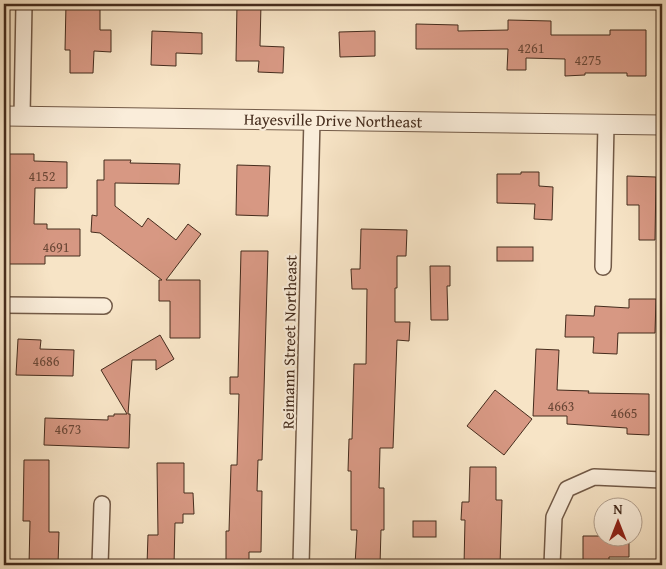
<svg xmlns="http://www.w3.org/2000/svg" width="666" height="569" font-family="'Gentium Book Plus',serif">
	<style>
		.building { fill: #d79883; stroke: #452c1d }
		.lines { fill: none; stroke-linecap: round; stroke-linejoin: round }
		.minor-casing { stroke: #725a47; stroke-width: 18 }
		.tertiary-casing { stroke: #725a47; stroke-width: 21 }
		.minor { stroke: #faedda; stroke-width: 15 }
		.tertiary { stroke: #faedda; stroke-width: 19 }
		.labels { text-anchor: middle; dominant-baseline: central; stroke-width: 4.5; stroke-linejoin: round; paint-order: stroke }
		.number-label { font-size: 14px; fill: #6a4736 }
		.street-label { font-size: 16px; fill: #452c1d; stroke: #faedda }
	</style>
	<rect width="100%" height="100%" fill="#f7e4c6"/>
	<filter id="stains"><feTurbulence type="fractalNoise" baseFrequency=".004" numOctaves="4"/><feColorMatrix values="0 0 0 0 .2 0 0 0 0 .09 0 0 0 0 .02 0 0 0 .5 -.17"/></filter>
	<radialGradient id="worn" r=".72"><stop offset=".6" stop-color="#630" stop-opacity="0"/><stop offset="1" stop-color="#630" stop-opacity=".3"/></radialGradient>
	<!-- building -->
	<g class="building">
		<polygon points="66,4 100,4 100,30 111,30 111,52 94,51 93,73 70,73 70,50 65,50"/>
		<polygon points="237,4 261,4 260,46 284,47 283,73 258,72 259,61 236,61"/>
		<polygon points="508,20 551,21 551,35 610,35 610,30 646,30 646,76 627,76 627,73 585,73 585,75 565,76 565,59 526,58 526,70 507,70 508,49 416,49 416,24 458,25 458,31 508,30"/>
		<polygon points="152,31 202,33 202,54 176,53 176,66 151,65"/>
		<polygon points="375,31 375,56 340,57 339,32"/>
		<polygon points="4,154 34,154 34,161 67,162 67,188 35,188 34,224 47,224 47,229 80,229 80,256 45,256 45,264 4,264"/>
		<polygon points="104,160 131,160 130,163 180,164 179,184 115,183 115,206 142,227 148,218 176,240 188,224 201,234 166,280 200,280 200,338 170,338 170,301 159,301 159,280 162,280 100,233 91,232 92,215 97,216 97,180 104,180"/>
		<polygon points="237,165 270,166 268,216 236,215"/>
		<polygon points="521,172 539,172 539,186 553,187 552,220 534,219 535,204 497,203 497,174 521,174"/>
		<polygon points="627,176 656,177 655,240 639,240 639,205 627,205"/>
		<polygon points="361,229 407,230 406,256 397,256 397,288 395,288 395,322 410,322 409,341 397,340 393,448 380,448 379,488 384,488 384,530 381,530 380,565 355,565 357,530 351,530 351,471 348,471 349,439 352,439 354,364 366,364 367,289 352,289 351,269 360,269"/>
		<rect x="497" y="247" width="36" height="14"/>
		<polygon points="241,251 268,251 262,460 258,460 257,491 262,491 261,552 249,552 249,565 226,565 226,531 229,531 231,465 237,465 239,394 230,394 230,377 238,377"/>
		<polygon points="430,266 450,266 450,286 447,286 448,320 431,320"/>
		<polygon points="629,299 656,299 655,333 618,333 617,354 593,353 594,337 565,337 566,315 594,316 595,306 629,308"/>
		<polygon points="160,335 174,359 156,370 156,360 132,360 128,414 130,414 129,448 44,445 45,418 108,420 108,416 114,416 114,414 127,414 101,370"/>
		<polygon points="18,339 41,340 40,349 74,350 73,376 16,375"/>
		<polygon points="536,349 559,350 557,390 589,391 588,393 649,394 649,435 627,434 627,428 567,424 567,416 533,416"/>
		<polygon points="495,390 532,419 504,455 467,426"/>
		<polygon points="24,460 49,460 49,532 59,532 58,565 29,565 30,521 23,521"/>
		<polygon points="157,463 184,463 184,493 193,493 194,514 183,514 183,523 175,523 174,565 147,565 148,535 158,535"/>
		<polygon points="470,467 496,467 496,500 502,500 500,565 464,565 465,520 461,520 462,502 469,502"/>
		<rect x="413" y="521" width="23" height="16"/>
		<polygon points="583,536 629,536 629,557 609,557 609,564 583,564"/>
	</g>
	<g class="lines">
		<defs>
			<g id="minor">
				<polyline points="22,116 24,4"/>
				<polyline points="603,267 606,124"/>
				<polyline points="4,305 104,306"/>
				<polyline points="100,565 102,504"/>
				<polyline points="301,565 312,119"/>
				<polyline points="552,565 554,517 567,489 594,477 662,480"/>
			</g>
			<polyline id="tertiary" points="4,116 662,125"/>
		</defs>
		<!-- minor casing -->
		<use href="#minor" class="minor-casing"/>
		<!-- tertiary casing -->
		<use href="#tertiary" class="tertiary-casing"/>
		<!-- minor -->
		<use href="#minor" class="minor"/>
		<!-- tertiary -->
		<use href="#tertiary" class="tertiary"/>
	</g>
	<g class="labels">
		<!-- number labels -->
		<g class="number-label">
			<text x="531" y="48">4261</text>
			<text x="588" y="60">4275</text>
			<text x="42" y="176">4152</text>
			<text x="56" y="247">4691</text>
			<text x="46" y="361">4686</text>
			<text x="561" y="406">4663</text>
			<text x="624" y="413">4665</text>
			<text x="68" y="429">4673</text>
		</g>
		<!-- street labels -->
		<g class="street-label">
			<text transform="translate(333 120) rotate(1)">Hayesville Drive Northeast</text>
			<text transform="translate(289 342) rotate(-89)">Reimann Street Northeast</text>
		</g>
	</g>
	<!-- margin -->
	<rect width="666" height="569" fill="none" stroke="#f7e4c6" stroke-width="20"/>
	<rect x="5" y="5" width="656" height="559" fill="none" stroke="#452c1d" stroke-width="2.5"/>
	<rect x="10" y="10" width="646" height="549" fill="none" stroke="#452c1d"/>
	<!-- north arrow -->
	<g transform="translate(618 522)"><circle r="24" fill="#faedda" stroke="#b2a08e"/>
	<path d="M0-4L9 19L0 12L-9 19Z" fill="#8f2418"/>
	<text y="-8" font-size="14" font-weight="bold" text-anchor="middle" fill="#452c1d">N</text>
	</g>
	<rect width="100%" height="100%" filter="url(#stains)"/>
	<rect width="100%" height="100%" fill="url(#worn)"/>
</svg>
